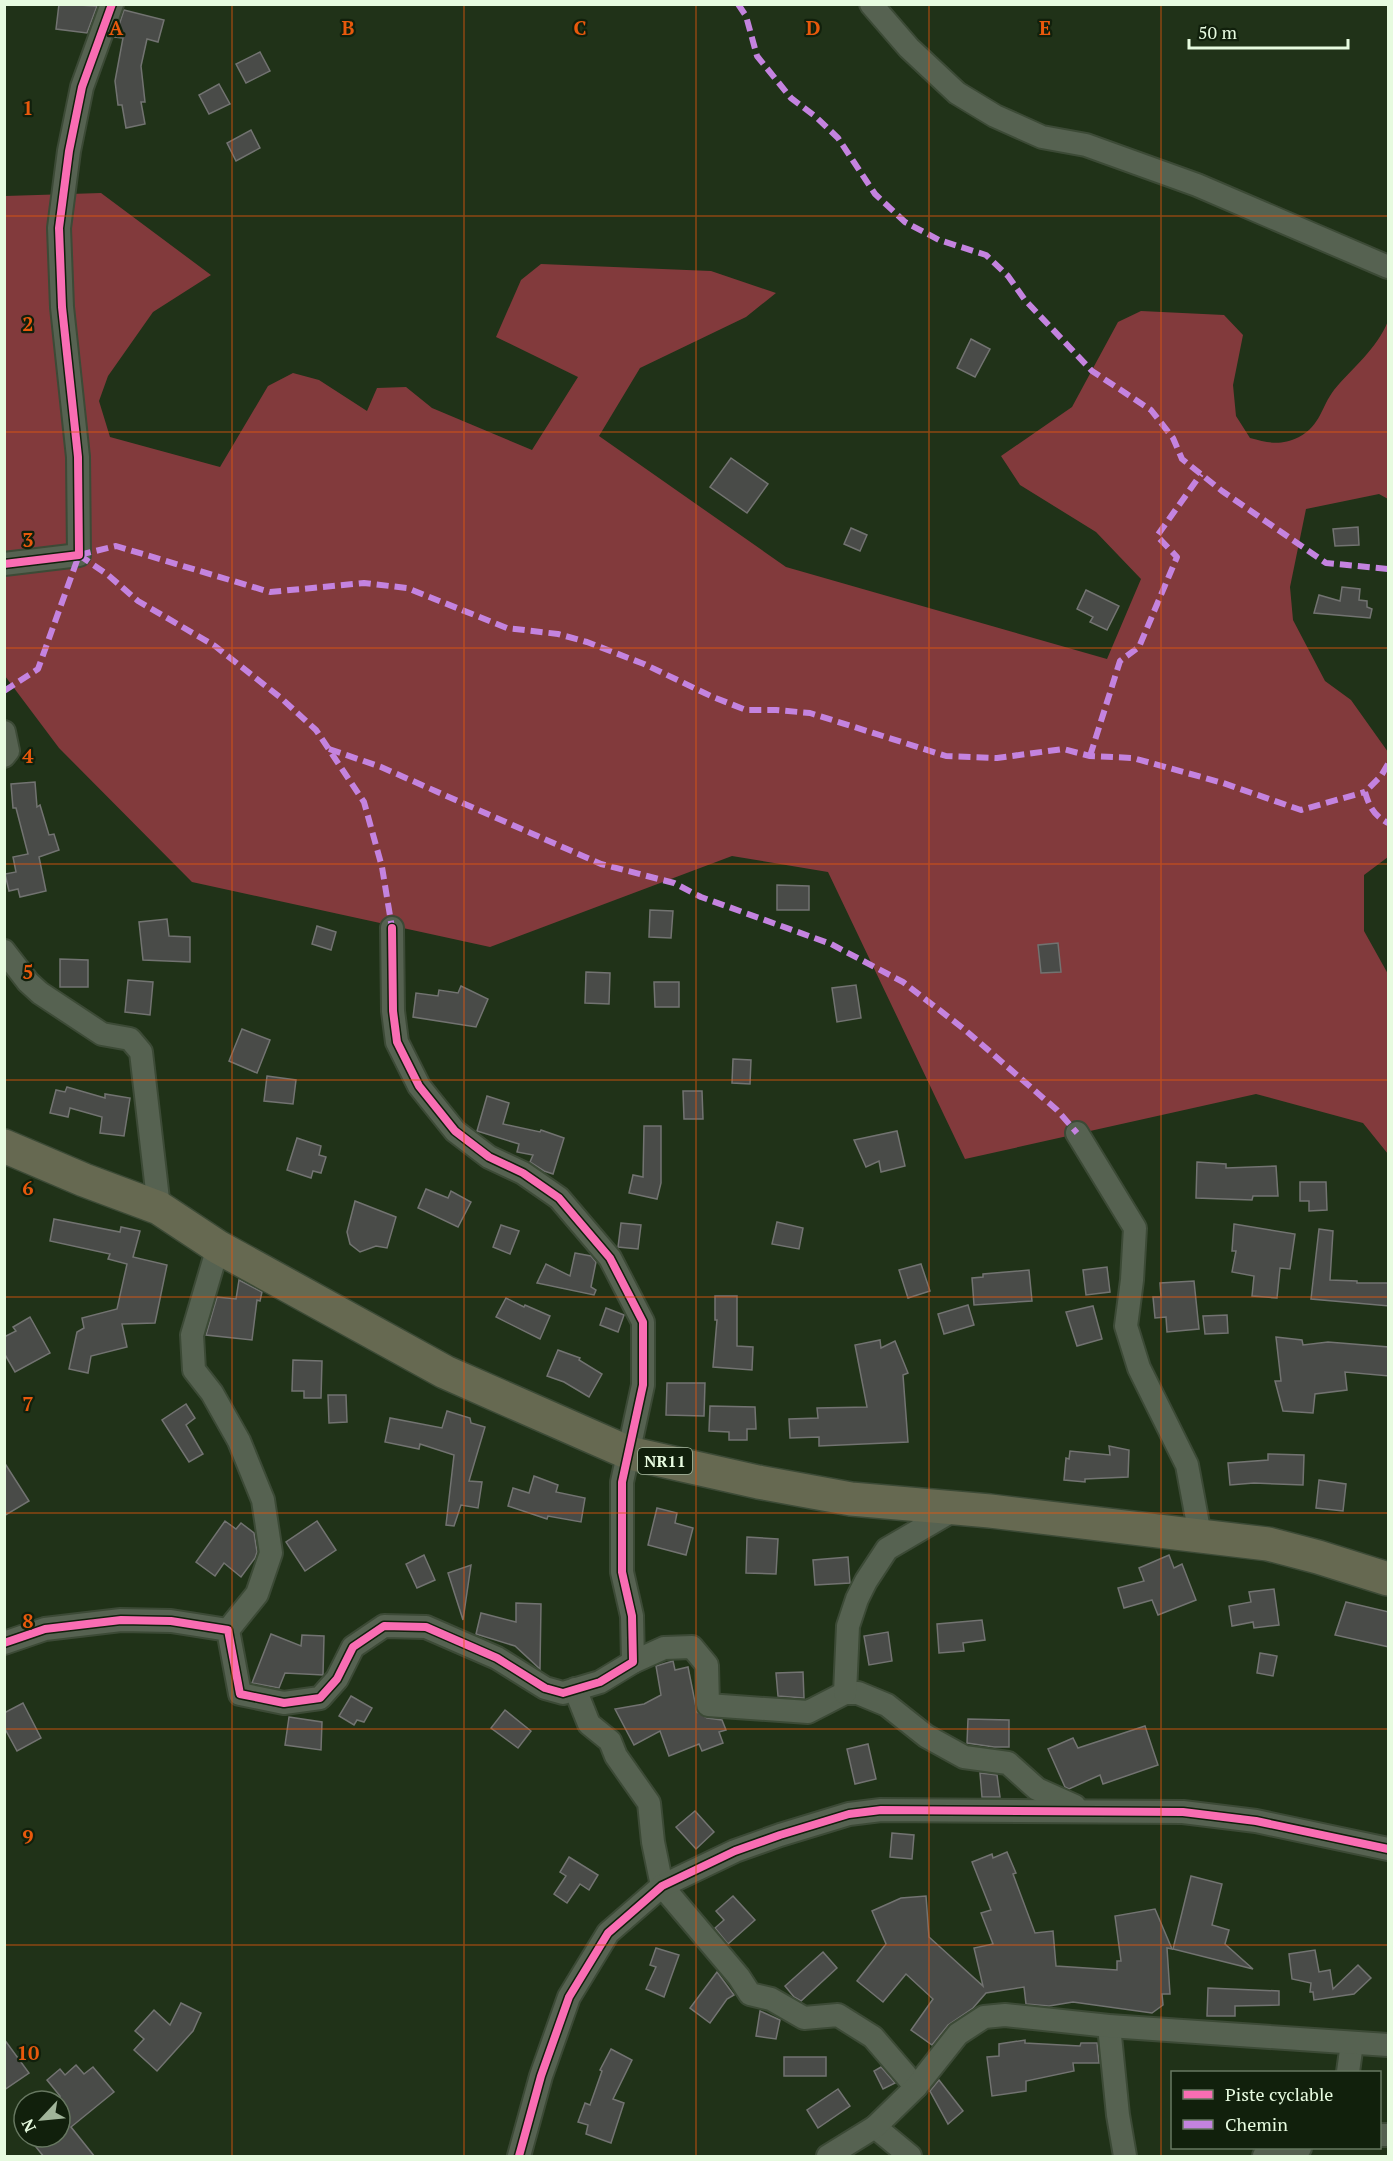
<svg xmlns="http://www.w3.org/2000/svg" width="1393" height="2161" font-family="'PT Serif',serif">
	<style>
		.green { fill: #823a3c }
		.building { fill: #494b48; stroke: #727371; stroke-width: 1.5 }
		.lines { fill: none; stroke-linecap: round; stroke-linejoin: round }
		.street-casing { stroke: #3c4a36; stroke-width: 26 }
		.highway-casing { stroke: #3c4a36; stroke-width: 36 }
		.street { stroke: #566251; stroke-width: 22 }
		.highway { stroke: #666951; stroke-width: 33 }
		.quiet { stroke: #c483df; stroke-width: 6; stroke-dasharray: 12 6; stroke-linecap: butt }
		.cycleway-casing { stroke: #11200c; stroke-width: 11 }
		.cycleway { stroke: #f96db3; stroke-width: 8 }
		.grid { fill: none; stroke: #e8590c; stroke-width: 1.5; stroke-opacity: 0.55 }
		.labels { text-anchor: middle; dominant-baseline: central; stroke-width: 4.5; stroke-linejoin: round; paint-order: stroke }
		.shield { fill: #11200c; stroke: #a7b9a0; stroke-width: 1.5 }
		.shield-label { font-size: 16px; font-weight: bold; fill: #e7fbe0 }
		.grid-label { font-size: 20px; text-anchor: middle; font-weight: bold; fill: #e8590c; stroke: #11200c; stroke-width: 4.5; stroke-linejoin: round; paint-order: stroke }
	</style>
	<rect width="100%" height="100%" fill="#203218"/>
	<!-- green -->
	<path class="green" d="M101,193L211,275L153,312L108,376L99,401L110,437L220,467L268,386L293,373L319,380L367,411L377,388L406,387L432,408L532,450L578,377L496,337L521,280L541,264L711,271L776,293L746,317L640,368L599,436L786,567L1107,659L1141,579L1096,532L1020,485L1001,456L1072,407L1118,322L1141,311L1224,315L1243,335L1233,385L1236,416L1250,438C1269,443 1280,446 1299,437C1321,425 1321,407 1334,390C1353,367 1377,349 1388,321V499L1379,494L1306,509L1290,587L1293,620L1325,681L1351,700L1388,752V857L1364,875V931L1388,974V1154L1363,1123L1256,1094L965,1159L828,872L732,856L490,947L192,882L59,748L5,676V196Z"/>
	<!-- building -->
	<g class="building">
		<polygon points="59,4 97,6 87,33 56,29"/>
		<polygon points="124,10 164,20 158,42 147,39 141,66 145,102 141,102 145,124 126,128 122,105 118,105 115,81 123,38 115,37"/>
		<polygon points="260,52 270,71 246,83 236,64"/>
		<polygon points="219,84 230,104 209,114 199,95"/>
		<polygon points="251,130 260,148 236,161 227,143"/>
		<polygon points="971,339 990,349 975,377 957,368"/>
		<polygon points="731,458 768,484 747,513 710,487"/>
		<polygon points="1358,527 1359,545 1335,546 1333,529"/>
		<polygon points="851,528 867,535 860,551 844,544"/>
		<polygon points="1342,587 1360,589 1359,600 1367,601 1367,607 1372,609 1370,618 1314,613 1319,595 1340,601"/>
		<polygon points="1086,590 1119,606 1107,630 1090,622 1093,617 1077,609"/>
		<polygon points="35,782 37,807 40,805 49,835 54,834 59,850 39,857 46,891 20,897 18,889 9,891 5,874 16,872 13,857 28,854 16,808 13,808 11,784"/>
		<polygon points="777,885 809,886 809,910 777,910"/>
		<polygon points="650,910 673,911 671,938 649,937"/>
		<polygon points="167,919 169,936 190,937 190,962 143,960 139,922"/>
		<polygon points="317,926 336,932 331,950 312,944"/>
		<polygon points="1058,943 1061,972 1041,973 1038,945"/>
		<polygon points="60,959 88,960 88,987 60,987"/>
		<polygon points="586,972 610,973 609,1004 585,1003"/>
		<polygon points="128,980 153,982 150,1015 125,1012"/>
		<polygon points="654,982 679,982 679,1007 655,1007"/>
		<polygon points="856,985 861,1018 837,1022 832,988"/>
		<polygon points="461,986 488,999 476,1027 413,1017 416,993 438,996 439,990 458,993"/>
		<polygon points="242,1029 270,1040 257,1073 229,1061"/>
		<polygon points="733,1059 751,1060 750,1084 732,1083"/>
		<polygon points="267,1076 296,1080 293,1104 264,1101"/>
		<polygon points="67,1087 105,1098 105,1094 130,1098 124,1136 100,1133 102,1117 70,1108 68,1117 50,1113 56,1090 65,1092"/>
		<polygon points="683,1091 702,1091 703,1119 684,1119"/>
		<polygon points="487,1096 509,1103 503,1124 540,1132 541,1130 564,1138 553,1174 544,1171 530,1162 533,1155 517,1152 519,1144 477,1131"/>
		<polygon points="644,1126 661,1126 661,1183 657,1199 629,1193 633,1175 643,1177"/>
		<polygon points="897,1131 905,1166 881,1172 879,1161 866,1167 854,1140"/>
		<polygon points="297,1138 321,1146 319,1155 326,1157 321,1173 313,1171 311,1178 287,1170"/>
		<polygon points="1197,1162 1226,1164 1226,1168 1276,1166 1278,1196 1253,1196 1252,1200 1196,1198"/>
		<polygon points="1300,1182 1326,1182 1327,1210 1309,1211 1309,1201 1300,1201"/>
		<polygon points="426,1189 448,1198 451,1191 471,1202 458,1227 418,1208"/>
		<polygon points="355,1201 396,1217 387,1248 376,1246 360,1252 350,1244 347,1232"/>
		<polygon points="54,1219 120,1232 121,1227 140,1231 133,1257 167,1265 155,1323 122,1324 127,1347 91,1356 88,1373 69,1369 77,1332 84,1328 82,1318 117,1309 127,1264 108,1259 110,1254 50,1241"/>
		<polygon points="777,1222 803,1228 799,1249 772,1244"/>
		<polygon points="621,1223 641,1225 638,1249 618,1247"/>
		<polygon points="1234,1224 1295,1234 1290,1269 1280,1268 1277,1298 1252,1296 1254,1276 1232,1272 1236,1251 1232,1251"/>
		<polygon points="501,1225 519,1231 510,1254 493,1247"/>
		<polygon points="1319,1229 1333,1231 1330,1280 1357,1281 1357,1283 1389,1283 1389,1306 1311,1299"/>
		<polygon points="575,1253 591,1256 596,1262 591,1287 596,1290 594,1295 537,1283 546,1264 570,1276"/>
		<polygon points="921,1264 930,1291 908,1298 899,1270"/>
		<polygon points="1107,1267 1110,1292 1086,1295 1083,1270"/>
		<polygon points="1029,1270 1032,1301 974,1305 972,1278 983,1277 983,1274"/>
		<polygon points="239,1280 262,1292 260,1301 257,1300 252,1340 206,1335 217,1297 236,1299"/>
		<polygon points="1194,1281 1199,1329 1167,1332 1166,1317 1155,1318 1153,1297 1161,1297 1160,1283"/>
		<polygon points="715,1296 737,1296 737,1346 753,1347 752,1370 713,1367 717,1320 715,1320"/>
		<polygon points="506,1298 524,1307 525,1305 550,1316 540,1339 496,1317"/>
		<polygon points="968,1305 974,1325 944,1334 938,1314"/>
		<polygon points="1093,1306 1102,1339 1077,1346 1066,1312"/>
		<polygon points="606,1308 624,1315 618,1332 600,1325"/>
		<polygon points="1227,1315 1228,1333 1205,1334 1203,1316"/>
		<polygon points="30,1317 50,1353 15,1372 4,1353 4,1337 16,1331 13,1327"/>
		<polygon points="1276,1337 1302,1340 1303,1345 1328,1342 1389,1347 1389,1376 1345,1372 1347,1390 1315,1394 1313,1413 1283,1411 1275,1381 1281,1381"/>
		<polygon points="880,1340 881,1348 895,1341 908,1373 903,1375 908,1442 819,1446 819,1437 790,1438 789,1419 818,1418 817,1408 867,1407 855,1345"/>
		<polygon points="558,1350 580,1358 579,1360 602,1374 589,1397 564,1382 547,1376"/>
		<polygon points="293,1360 322,1361 321,1398 304,1398 304,1391 292,1391"/>
		<polygon points="667,1383 705,1383 704,1416 666,1415"/>
		<polygon points="328,1395 346,1395 347,1422 329,1423"/>
		<polygon points="186,1404 195,1418 186,1425 203,1454 189,1462 162,1420"/>
		<polygon points="710,1406 755,1407 756,1429 747,1429 747,1440 729,1440 729,1432 709,1431"/>
		<polygon points="447,1411 470,1418 471,1423 485,1427 469,1481 482,1482 478,1508 461,1505 454,1526 446,1525 454,1455 420,1444 419,1449 385,1442 390,1418 442,1428"/>
		<polygon points="1109,1446 1129,1450 1128,1477 1085,1479 1085,1482 1064,1480 1066,1458 1069,1459 1070,1451 1110,1455"/>
		<polygon points="1268,1454 1304,1455 1303,1485 1254,1483 1230,1485 1228,1463 1268,1460"/>
		<polygon points="4,1462 29,1501 4,1516"/>
		<polygon points="534,1476 558,1485 556,1492 585,1498 581,1522 548,1516 547,1519 508,1506 513,1488 529,1493"/>
		<polygon points="1319,1480 1346,1484 1343,1511 1316,1508"/>
		<polygon points="657,1508 677,1513 675,1523 693,1528 686,1555 648,1545"/>
		<polygon points="225,1521 236,1529 241,1523 254,1533 257,1552 255,1558 241,1577 224,1563 215,1576 196,1562"/>
		<polygon points="317,1521 336,1550 305,1571 286,1542"/>
		<polygon points="747,1537 778,1539 776,1574 746,1573"/>
		<polygon points="424,1555 435,1580 417,1588 406,1564"/>
		<polygon points="1169,1555 1174,1568 1182,1564 1196,1600 1158,1615 1152,1600 1124,1608 1118,1588 1144,1581 1139,1568"/>
		<polygon points="848,1557 850,1583 815,1585 813,1560"/>
		<polygon points="471,1565 463,1620 448,1573"/>
		<polygon points="1274,1589 1279,1625 1254,1628 1253,1622 1232,1626 1229,1606 1251,1602 1249,1592"/>
		<polygon points="1346,1602 1389,1612 1389,1647 1335,1635"/>
		<polygon points="516,1603 541,1604 540,1669 515,1646 476,1634 481,1613 516,1622"/>
		<polygon points="982,1620 985,1640 963,1643 964,1651 939,1653 937,1624"/>
		<polygon points="888,1632 892,1661 869,1665 864,1636"/>
		<polygon points="271,1634 301,1646 302,1635 324,1636 323,1675 285,1673 279,1688 252,1683"/>
		<polygon points="1260,1653 1277,1656 1273,1676 1257,1673"/>
		<polygon points="673,1661 675,1670 688,1667 697,1712 707,1718 722,1720 726,1730 719,1732 723,1743 702,1751 699,1744 669,1756 660,1731 634,1745 615,1709 644,1704 661,1695 656,1666"/>
		<polygon points="803,1672 804,1698 778,1696 776,1673"/>
		<polygon points="351,1696 372,1708 364,1722 357,1720 354,1725 339,1716"/>
		<polygon points="23,1703 41,1738 17,1751 4,1727 4,1713"/>
		<polygon points="505,1710 531,1731 518,1748 491,1728"/>
		<polygon points="289,1717 322,1722 321,1750 285,1745"/>
		<polygon points="968,1719 1009,1720 1009,1747 994,1747 967,1743"/>
		<polygon points="1145,1726 1158,1765 1103,1784 1100,1775 1069,1789 1065,1787 1048,1749 1073,1738 1078,1748"/>
		<polygon points="868,1744 876,1779 855,1784 847,1749"/>
		<polygon points="980,1773 997,1775 1000,1797 982,1797"/>
		<polygon points="695,1811 714,1832 696,1849 676,1827"/>
		<polygon points="892,1833 914,1835 912,1859 890,1857"/>
		<polygon points="1007,1852 1016,1873 1013,1874 1035,1933 1053,1931 1056,1966 1117,1970 1117,1961 1121,1961 1115,1916 1155,1909 1172,1949 1167,1948 1170,1994 1162,1994 1163,2005 1152,2013 1073,2002 1049,2006 1026,2004 1024,1987 986,1993 973,2008 948,2025 932,2045 911,2030 933,1999 906,1974 883,2002 857,1981 886,1944 872,1911 901,1898 926,1896 929,1937 983,1986 974,1948 993,1944 981,1913 991,1910 972,1862 992,1854 993,1858"/>
		<polygon points="569,1857 598,1875 589,1890 580,1884 567,1903 554,1894 566,1876 560,1872"/>
		<polygon points="1191,1876 1222,1884 1212,1925 1229,1930 1225,1944 1253,1969 1173,1949"/>
		<polygon points="733,1896 755,1920 728,1944 715,1928 724,1920 716,1911"/>
		<polygon points="656,1948 679,1955 664,1997 646,1989 656,1967 650,1965"/>
		<polygon points="1315,1950 1319,1972 1330,1970 1333,1989 1358,1965 1371,1978 1354,1994 1314,2000 1313,1992 1310,1992 1311,1983 1292,1979 1289,1954"/>
		<polygon points="823,1952 837,1968 801,2001 794,1997 785,1986"/>
		<polygon points="717,1972 734,1995 727,1999 710,2023 690,2008"/>
		<polygon points="1208,1988 1279,1991 1279,2005 1235,2006 1235,2016 1207,2016"/>
		<polygon points="181,2003 201,2013 193,2031 157,2071 134,2050 144,2039 135,2031 154,2010 170,2025"/>
		<polygon points="760,2011 780,2020 776,2039 756,2036"/>
		<polygon points="4,2039 29,2073 4,2090"/>
		<polygon points="1025,2040 1025,2043 1080,2046 1081,2043 1097,2043 1099,2063 1073,2063 1074,2071 1026,2081 1026,2091 992,2096 987,2057 999,2056 999,2044"/>
		<polygon points="611,2049 632,2060 613,2099 624,2103 611,2143 586,2134 588,2125 578,2122 585,2103 590,2105 602,2071 600,2070"/>
		<rect x="784" y="2057" width="42" height="19"/>
		<polygon points="76,2065 84,2074 93,2067 114,2092 71,2127 95,2157 44,2157 28,2137 60,2137 60,2096 47,2080 60,2069 65,2075"/>
		<polygon points="881,2067 895,2083 883,2089 874,2071"/>
		<polygon points="939,2080 963,2111 948,2124 930,2091"/>
		<polygon points="838,2089 850,2106 818,2128 807,2110"/>
	</g>
	<g class="lines">
		<defs>
			<g id="street">
				<polyline points="871,4 909,48 957,93 995,116 1042,137 1086,145 1197,185 1388,267"/>
				<polyline points="4,564 79,555 78,457 62,307 59,228 69,151 82,87 112,4"/>
				<polyline points="4,732 8,751 4,756"/>
				<polyline points="4,951 28,982 40,993 102,1034 130,1039 141,1052 159,1208"/>
				<polyline points="1077,1133 1135,1228 1132,1280 1126,1326 1139,1368 1187,1465 1200,1535"/>
				<polyline points="218,1247 192,1335 194,1370 212,1393 239,1441 263,1500 271,1553 257,1594 228,1630"/>
				<polyline points="4,1643 45,1629 121,1620 171,1621 228,1630 240,1694 284,1703 320,1698 337,1679 353,1647 384,1626 426,1627 497,1658 545,1688 563,1693 600,1682 633,1662 632,1616 622,1572 622,1482 643,1385 643,1322 610,1258 559,1198 523,1173 489,1157 455,1131 419,1086 397,1042 393,1011 392,928"/>
				<polyline points="633,1662 664,1648 692,1647 707,1665 708,1705 808,1712 845,1693 858,1693 887,1705 926,1736 964,1757 1008,1763 1037,1789 1075,1806"/>
				<polyline points="575,1689 589,1724 610,1741 616,1756 649,1803 653,1842 662,1886 739,1977 750,1994 771,1999 804,2018 838,2015 873,2037 916,2087"/>
				<polyline points="845,1693 848,1626 857,1599 866,1581 887,1549 957,1508"/>
				<polyline points="1109,2026 1118,2115 1125,2156"/>
				<polyline points="1348,2072 1352,2043"/>
				<polyline points="875,2127 910,2156"/>
				<polyline points="1380,2135 1388,2135"/>
				<polyline points="519,2156 541,2076 569,1997 608,1933 662,1886 735,1851 780,1835 849,1814 881,1810 1183,1812 1256,1821 1388,1849"/>
				<polyline points="828,2156 875,2127 916,2087 958,2034 984,2017 1005,2015 1109,2026 1388,2045"/>
				<polyline points="1264,2156 1300,2148"/>
			</g>
			<polyline id="highway" points="4,1146 84,1180 159,1208 218,1247 445,1372 629,1453 758,1482 851,1499 990,1511 1268,1544 1318,1557 1388,1579"/>
		</defs>
		<!-- street casing -->
		<use href="#street" class="street-casing"/>
		<!-- highway casing -->
		<use href="#highway" class="highway-casing"/>
		<!-- street -->
		<use href="#street" class="street"/>
		<!-- highway -->
		<use href="#highway" class="highway"/>
		<!-- quiet -->
		<g class="quiet">
			<polyline points="738,4 746,16 757,56 791,98 816,117 838,138 875,194 905,222 939,240 986,255 1008,276 1025,300 1092,371 1151,410 1173,438 1182,459 1222,491 1326,563 1388,569"/>
			<polyline points="79,555 116,546 270,592 364,583 407,588 507,628 558,634 587,642 644,664 713,697 746,710 776,710 810,713 946,756 997,758 1063,749 1090,756 1133,758 1223,783 1301,810 1365,792"/>
			<polyline points="79,555 108,575 138,601 215,646 281,698 316,730 364,802 382,867 392,928"/>
			<polyline points="4,691 38,669 79,555"/>
			<polyline points="329,749 381,767 601,864 674,883 701,897 831,944 903,982 964,1029 1057,1110 1077,1133"/>
			<polyline points="1090,756 1120,661 1139,647 1177,557 1157,536 1201,474"/>
			<path d="M1388,764L1381,776L1365,792C1369,806 1374,816 1388,823"/>
		</g>
		<defs>
			<g id="cycleway">
				<polyline points="4,564 79,555 78,457 62,307 59,228 69,151 82,87 112,4"/>
				<polyline points="4,1643 45,1629 121,1620 171,1621 228,1630 240,1694 284,1703 320,1698 337,1679 353,1647 384,1626 426,1627 497,1658 545,1688 563,1693 600,1682 633,1662 632,1616 622,1572 622,1482 643,1385 643,1322 610,1258 559,1198 523,1173 489,1157 455,1131 419,1086 397,1042 393,1011 392,928"/>
				<polyline points="519,2156 541,2076 569,1997 608,1933 662,1886 735,1851 780,1835 849,1814 881,1810 1183,1812 1256,1821 1388,1849"/>
			</g>
		</defs>
		<!-- cycleway casing -->
		<use href="#cycleway" class="cycleway-casing"/>
		<!-- cycleway -->
		<use href="#cycleway" class="cycleway"/>
	</g>
	<!-- grid -->
	<path class="grid" d="M232,4V2156M464,4V2156M696,4V2156M929,4V2156M1161,4V2156M4,216H1388M4,432H1388M4,648H1388M4,864H1388M4,1080H1388M4,1297H1388M4,1513H1388M4,1729H1388M4,1945H1388"/>
	<g class="labels">
		<!-- shield labels -->
		<rect class="shield" x="638" y="1448" width="54" height="26" rx="4.5"/>
		<g class="shield-label">
			<text x="665" y="1461">NR11</text>
		</g>
	</g>
	<g class="grid-label">
		<text x="116" y="35">A</text>
		<text x="348" y="35">B</text>
		<text x="580" y="35">C</text>
		<text x="813" y="35">D</text>
		<text x="1045" y="35">E</text>
		<text x="28" y="115">1</text>
		<text x="28" y="331">2</text>
		<text x="28" y="547">3</text>
		<text x="28" y="763">4</text>
		<text x="28" y="979">5</text>
		<text x="28" y="1195">6</text>
		<text x="28" y="1411">7</text>
		<text x="28" y="1628">8</text>
		<text x="28" y="1844">9</text>
		<text x="28" y="2060">10</text>
	</g>
	<!-- border -->
	<rect width="1393" height="2161" fill="none" stroke="#e7fbe0" stroke-width="12"/>
	<!-- legend -->
	<rect x="1171" y="2071" width="210" height="78" fill="#11200c" stroke="#677861" stroke-width="1.5"/>
	<rect x="1183" y="2090" width="30" height="9" fill="#f96db3" stroke="#677861" stroke-width="1.5"/>
	<text x="1225" y="2101" font-size="18" fill="#e7fbe0">Piste cyclable</text>
	<rect x="1183" y="2120" width="30" height="9" fill="#c483df" stroke="#677861" stroke-width="1.5"/>
	<text x="1225" y="2131" font-size="18" fill="#e7fbe0">Chemin</text>
	<!-- north arrow -->
	<g transform="translate(42 2119) rotate(244)"><circle r="28" fill="#11200c" stroke="#677861" stroke-width="1.5"/>
	<path d="M0-4.5L10 22L0 15L-10 22Z" fill="#a1b59a"/>
	<text y="-9" font-size="16" font-weight="bold" text-anchor="middle" fill="#e7fbe0">N</text>
	</g>
	<!-- scale -->
	<path d="M1189 39v9h159v-9" fill="none" stroke="#e7fbe0" stroke-width="3"/>
	<text x="1198" y="39" font-size="18" fill="#e7fbe0" stroke="#11200c" stroke-width="4.5" paint-order="stroke">50 m</text>
</svg>
